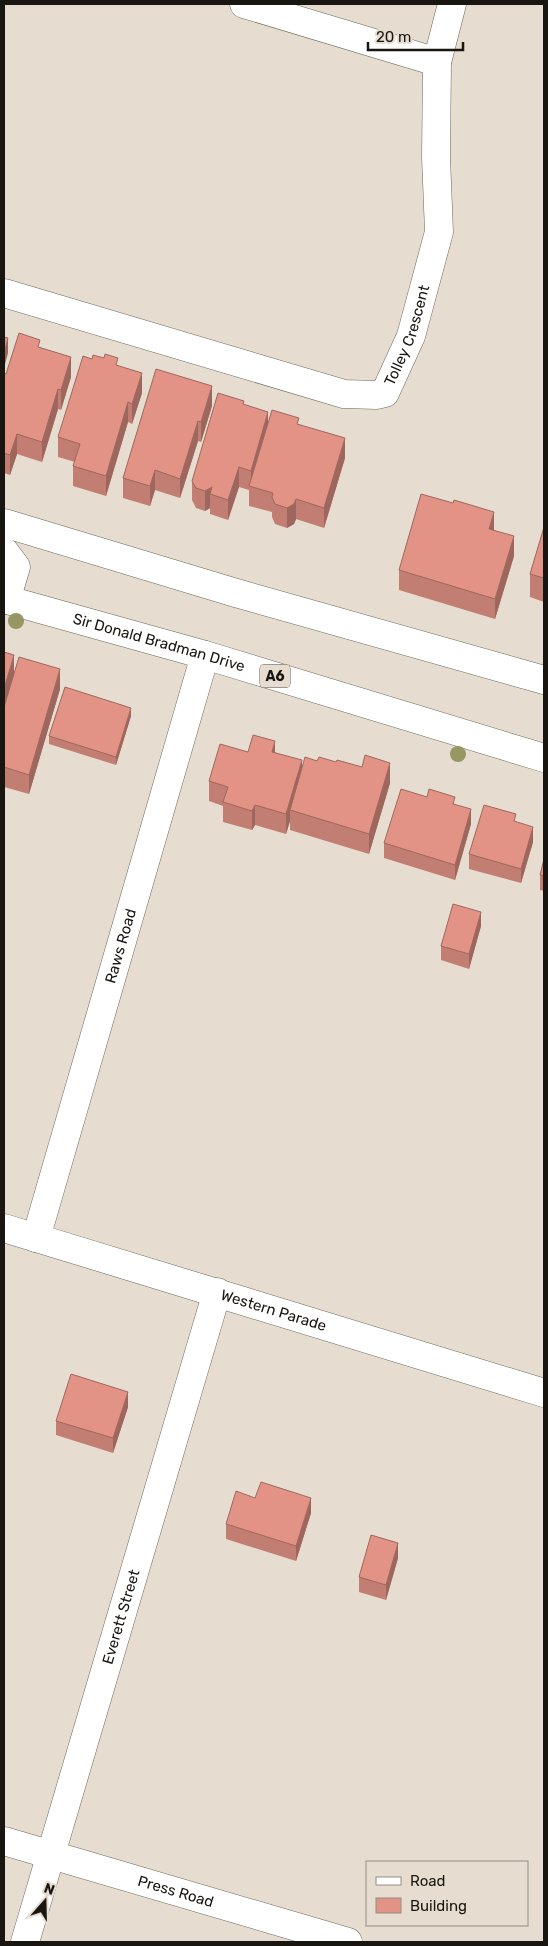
<svg xmlns="http://www.w3.org/2000/svg" width="548" height="1946" font-family="Rubik,sans-serif">
	<style>
		.lines { fill: none; stroke-linecap: round; stroke-linejoin: round }
		.minor-casing { stroke: #6e665a; stroke-width: 29 }
		.major-casing { stroke: #6e665a; stroke-width: 29 }
		.minor { stroke: #fff; stroke-width: 28 }
		.major { stroke: #fff; stroke-width: 28 }
		.tree { fill: #969762 }
		.wall { fill: #c27e72 }
		.shaded-wall { fill: #9e675d }
		.building { fill: #e29385; stroke: #9e675d }
		.labels { text-anchor: middle; dominant-baseline: central; stroke-width: 4; stroke-linejoin: round; paint-order: stroke }
		.shield { fill: #e6ddd0; stroke: #56524a; stroke-width: 1 }
		.shield-label { font-size: 14px; font-weight: bold; fill: #191611 }
		.street-label { font-size: 15px; fill: #191611; stroke: #e6ddd0 }
	</style>
	<rect width="100%" height="100%" fill="#e6ddd0"/>
	<g class="lines">
		<defs>
			<g id="minor">
				<polyline points="244,4 437,62"/>
				<path id="s1" d="M4,293L344,394L377,395L385,393L411,336L439,232L436,157L437,62L452,4"/>
				<path id="s2" d="M4,1228L544,1393"/>
				<path id="s3" d="M36,1238L205,655"/>
				<path id="s4" d="M4,1841L348,1942"/>
				<path id="s5" d="M25,1942L217,1292"/>
			</g>
			<g id="major">
				<polyline points="4,523 236,593 544,680"/>
				<polyline points="4,551 16,567 6,600"/>
				<path id="s6" d="M4,599L205,655L544,758"/>
			</g>
		</defs>
		<!-- minor casing -->
		<use href="#minor" class="minor-casing"/>
		<!-- major casing -->
		<use href="#major" class="major-casing"/>
		<!-- minor -->
		<use href="#minor" class="minor"/>
		<!-- major -->
		<use href="#major" class="major"/>
	</g>
	<!-- trees -->
	<g class="tree">
		<circle cx="16" cy="621" r="8"/>
		<circle cx="458" cy="754" r="8"/>
	</g>
	<!-- wall -->
	<g class="wall">
		<polygon points="40,347 71,377 61,410 58,409 42,462 17,454 10,475 4,473 4,373 6,374"/>
		<polygon points="104,358 118,366 142,393 132,424 128,422 106,496 73,486 73,466 75,462 58,457 58,437 92,359"/>
		<polygon points="244,404 268,422 299,424 345,458 324,528 296,519 294,524 287,528 275,524 272,517 272,512 249,506 249,490 239,487 228,520 210,514 210,508 205,511 196,508 192,500 192,481"/>
		<polygon points="212,406 201,442 198,441 180,498 155,490 150,506 123,498 123,478"/>
		<polygon points="544,527 544,602 530,597 530,574"/>
		<polygon points="494,530 514,556 495,619 399,590 399,570"/>
		<polygon points="4,652 14,674 60,689 29,794 4,787"/>
		<polygon points="131,716 116,765 49,744 49,736"/>
		<polygon points="248,752 275,752 302,769 390,783 369,854 290,830 290,821 286,834 255,825 252,830 223,822 223,806 209,801 209,781"/>
		<polygon points="427,797 455,804 471,824 455,880 384,858 384,843"/>
		<polygon points="516,822 533,842 521,883 469,869 469,854"/>
		<polygon points="544,859 544,891 540,890 540,875"/>
		<polygon points="481,926 469,969 441,960 441,946"/>
		<polygon points="128,1407 113,1453 56,1435 56,1421"/>
		<polygon points="311,1513 296,1561 226,1539 226,1524"/>
		<polygon points="398,1558 386,1600 359,1592 359,1577"/>
	</g>
	<!-- shaded-wall -->
	<g class="shaded-wall">
		<polygon points="8,338 8,353 4,368 4,354"/>
		<polygon points="71,357 71,377 61,410 61,390"/>
		<polygon points="142,373 142,393 132,424 132,404"/>
		<polygon points="212,386 212,406 201,442 201,422"/>
		<polygon points="58,389 58,409 42,462 42,442"/>
		<polygon points="128,402 128,422 106,496 106,476"/>
		<polygon points="268,412 268,432 251,486 251,471"/>
		<polygon points="198,421 198,441 180,498 180,479"/>
		<polygon points="17,434 17,454 10,475 10,455"/>
		<polygon points="345,438 345,458 324,528 324,508"/>
		<polygon points="239,467 239,487 228,520 228,500"/>
		<polygon points="155,470 155,490 150,506 150,486"/>
		<polygon points="212,487 210,494 210,508 205,511 205,491"/>
		<polygon points="296,499 296,519 294,524 287,528 287,508"/>
		<polygon points="494,512 494,532 489,529"/>
		<polygon points="514,536 514,556 495,619 495,599"/>
		<polygon points="14,655 14,675 4,709 4,689"/>
		<polygon points="60,669 60,689 29,794 29,775"/>
		<polygon points="131,708 131,716 116,765 116,757"/>
		<polygon points="275,741 275,761 272,752"/>
		<polygon points="302,760 302,780 290,810 290,821 286,834 286,814"/>
		<polygon points="390,763 390,783 369,854 369,834"/>
		<polygon points="255,805 255,825 252,830 252,811"/>
		<polygon points="471,809 471,824 455,880 455,865"/>
		<polygon points="533,827 533,842 521,883 521,869"/>
		<polygon points="481,912 481,926 469,969 469,954"/>
		<polygon points="128,1392 128,1407 113,1453 113,1438"/>
		<polygon points="311,1498 311,1513 296,1561 296,1546"/>
		<polygon points="398,1543 398,1558 386,1600 386,1585"/>
	</g>
	<!-- building -->
	<g class="building">
		<polygon points="19,333 40,340 38,347 71,357 61,390 58,389 42,442 17,434 10,455 4,453 4,373 6,374"/>
		<polygon points="4,337 8,338 4,354"/>
		<polygon points="105,354 118,358 116,365 142,373 132,404 128,402 106,476 73,466 80,444 58,437 83,356 92,359 93,355 104,358"/>
		<polygon points="156,369 212,386 201,422 198,421 180,479 155,470 150,486 123,478"/>
		<polygon points="218,393 244,401 243,404 268,412 251,471 239,467 228,500 210,494 212,487 205,491 196,488 192,481"/>
		<polygon points="272,410 299,418 297,424 345,438 324,508 296,499 294,504 287,508 275,504 272,497 273,493 249,486"/>
		<polygon points="421,494 453,503 454,500 494,512 489,529 514,536 495,599 399,570"/>
		<polygon points="544,527 544,578 530,574"/>
		<polygon points="4,652 14,655 4,689"/>
		<polygon points="19,657 60,669 29,775 4,767 4,707"/>
		<polygon points="65,687 131,708 116,757 49,736"/>
		<polygon points="253,735 275,741 272,752 302,760 286,814 255,805 252,811 223,802 228,787 209,781 220,744 248,752"/>
		<polygon points="365,755 390,763 369,834 290,810 305,757 317,761 319,757 336,762 337,760 362,767"/>
		<polygon points="401,789 427,797 429,789 455,797 453,804 471,809 455,865 384,843"/>
		<polygon points="484,805 516,814 514,821 533,827 521,869 469,854"/>
		<polygon points="544,859 544,876 540,875"/>
		<polygon points="453,904 481,912 469,954 441,946"/>
		<polygon points="71,1374 128,1392 113,1438 56,1421"/>
		<polygon points="261,1482 311,1498 296,1546 226,1524 236,1491 255,1498"/>
		<polygon points="371,1535 398,1543 386,1585 359,1577"/>
	</g>
	<g class="labels">
		<!-- shield labels -->
		<rect class="shield" x="260" y="664.5" width="30" height="23" rx="4"/>
		<g class="shield-label">
			<text x="275" y="676">A6</text>
		</g>
		<!-- street labels -->
		<g class="street-label">
			<text stroke="none"><textPath href="#s1" startOffset="458">Tolley Crescent</textPath></text>
			<text stroke="none"><textPath href="#s6" startOffset="161">Sir Donald Bradman Drive</textPath></text>
			<text stroke="none"><textPath href="#s3" startOffset="304">Raws Road</textPath></text>
			<text stroke="none"><textPath href="#s2" startOffset="282">Western Parade</textPath></text>
			<text stroke="none"><textPath href="#s5" startOffset="339">Everett Street</textPath></text>
			<text stroke="none"><textPath href="#s4" startOffset="179">Press Road</textPath></text>
		</g>
	</g>
	<!-- border -->
	<rect width="548" height="1946" fill="none" stroke="#191611" stroke-width="10"/>
	<!-- legend -->
	<rect x="366" y="1861" width="162" height="65" fill="#e6ddd0" stroke="#948d84"/>
	<rect x="376" y="1877" width="25" height="8" fill="#ffffff" stroke="#948d84"/>
	<text x="410" y="1886" font-size="15" fill="#191611">Road</text>
	<rect x="376" y="1898" width="25" height="15" fill="#e29385" stroke="#948d84"/>
	<text x="410" y="1911" font-size="15" fill="#191611">Building</text>
	<!-- north arrow -->
	<g transform="translate(45 1901) rotate(20)" stroke="#e6ddd0" stroke-width="4" paint-order="stroke">
	<path d="M0-4L9 19L0 12L-9 19Z" fill="#191611"/>
	<text y="-8" font-size="14" font-weight="bold" text-anchor="middle" fill="#191611">N</text>
	</g>
	<!-- scale -->
	<path d="M368 42v8h95v-8" fill="none" stroke="#191611" stroke-width="2.5"/>
	<text x="376" y="42" font-size="15" fill="#191611" stroke="#e6ddd0" stroke-width="4" paint-order="stroke">20 m</text>
</svg>
